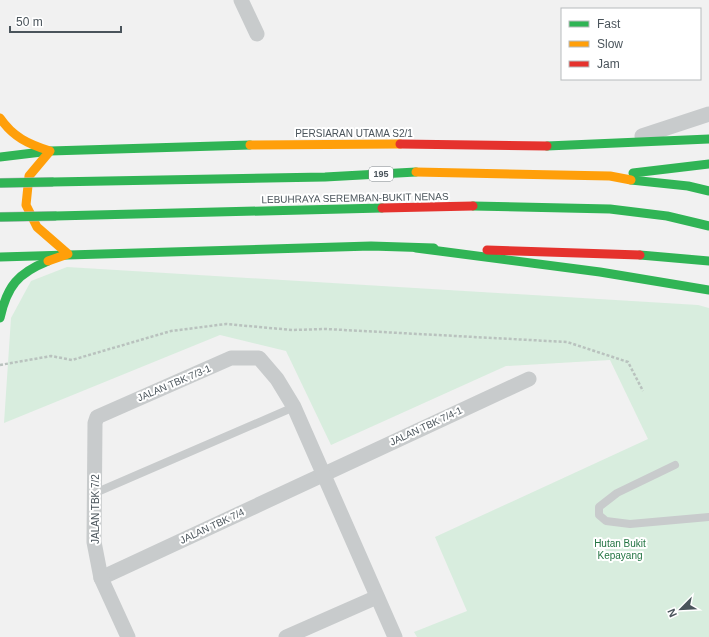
<svg xmlns="http://www.w3.org/2000/svg" width="709" height="637" font-family="Arial,sans-serif">
	<style>
		.green { fill: #d8edde }
		.lines { fill: none; stroke-linecap: round; stroke-linejoin: round }
		.path { stroke: #b9c2be; stroke-width: 2.5; stroke-dasharray: 3 2; stroke-linecap: butt }
		.lane { stroke: #c8cbcc; stroke-width: 8 }
		.street { stroke: #c8cbcc; stroke-width: 15 }
		.fast { stroke: #30b455; stroke-width: 9 }
		.slow { stroke: #ff9f0a; stroke-width: 9 }
		.jam { stroke: #e5322d; stroke-width: 9 }
		.fast-bridge-casing { stroke: #b6bbbf; stroke-width: 10; stroke-linecap: butt }
		.fast-bridge { stroke: #30b455; stroke-width: 9 }
		.labels { text-anchor: middle; dominant-baseline: central; stroke-width: 4; stroke-linejoin: round; paint-order: stroke }
		.shield { fill: #fff; stroke: #80878c; stroke-width: 1 }
		.shield-label { font-size: 9px; font-weight: bold; fill: #4a545b }
		.street-label { font-size: 10px; fill: #4a545b; stroke: #fff }
		.park-label { font-size: 10px; fill: #237442; stroke: #fff }
	</style>
	<rect width="100%" height="100%" fill="#f1f1f1"/>
	<!-- green -->
	<polygon class="green" points="67,267 698,305 709,308 709,637 417,637 414,632 467,611 435,537 648,439 610,360 506,366 331,445 286,351 220,335 4,423 11,318 31,281"/>
	<g class="lines">
		<!-- path -->
		<polyline class="path" points="0,365 51,356 72,360 171,331 226,324 292,330 326,329 567,342 628,362 643,391"/>
		<!-- lane -->
		<g class="lane">
			<polyline points="675,465 617,493 599,507 599,515 606,521 630,524 709,517"/>
			<polyline points="95,493 294,407"/>
		</g>
		<!-- street -->
		<g class="street">
			<polyline points="241,0 257,34"/>
			<polyline points="642,136 709,114"/>
			<polyline points="101,578 529,379"/>
			<polyline points="128,637 101,578 94,542 95,423 97,417 231,358 259,358 277,379 294,407 395,637"/>
			<polyline points="286,637 377,597"/>
		</g>
		<!-- fast -->
		<g class="fast">
			<polyline points="547,146 709,139"/>
			<polyline points="0,157 50,151 250,145"/>
			<polyline points="633,173 709,164"/>
			<polyline points="631,180 688,186 709,191"/>
			<polyline points="52,182 325,177 416,172"/>
			<polyline points="473,206 610,209 667,216 709,226"/>
			<polyline points="55,216 382,208"/>
			<polyline points="416,248 600,272 709,290"/>
			<polyline points="640,255 709,261"/>
			<polyline points="0,257 371,246 434,248"/>
			<path d="M0,318C7,286 18,273 48,261"/>
		</g>
		<!-- slow -->
		<g class="slow">
			<path d="M0,118C13,137 28,144 50,151L29,176L26,205L37,227L68,254L48,261"/>
			<polyline points="250,145 400,144"/>
			<polyline points="416,172 610,176 631,180"/>
		</g>
		<!-- jam -->
		<g class="jam">
			<polyline points="400,144 547,146"/>
			<polyline points="382,208 473,206"/>
			<polyline points="487,250 640,255"/>
		</g>
		<defs>
			<g id="fast-bridge">
				<polyline points="0,183 52,182"/>
				<polyline points="0,217 55,216"/>
			</g>
		</defs>
		<!-- fast-bridge casing -->
		<use href="#fast-bridge" class="fast-bridge-casing"/>
		<!-- fast-bridge -->
		<use href="#fast-bridge" class="fast-bridge"/>
	</g>
	<g class="labels">
		<!-- shield labels -->
		<rect class="shield" x="369" y="167" width="24" height="14" rx="3"/>
		<g class="shield-label">
			<text x="381" y="174">195</text>
		</g>
		<!-- street labels -->
		<g class="street-label">
			<text x="354" y="133">PERSIARAN UTAMA S2/1</text>
			<text transform="translate(355 198) rotate(-1)">LEBUHRAYA SEREMBAN-BUKIT NENAS</text>
			<text transform="translate(174 383) rotate(-23)">JALAN TBK 7/3-1</text>
			<text transform="translate(426 426) rotate(-25)">JALAN TBK 7/4-1</text>
			<text transform="translate(95 509) rotate(-90)">JALAN TBK 7/2</text>
			<text transform="translate(212 526) rotate(-25)">JALAN TBK 7/4</text>
		</g>
		<!-- park labels -->
		<g class="park-label">
			<text x="620" y="543">Hutan Bukit<tspan x="620" dy="12">Kepayang</tspan></text>
		</g>
	</g>
	<!-- legend -->
	<rect x="561" y="8" width="140" height="72" fill="#ffffff" stroke="#b7bbbd"/>
	<rect x="569" y="21" width="20" height="6" fill="#30b455" stroke="#b7bbbd"/>
	<text x="597" y="28" font-size="12" fill="#4a545b">Fast</text>
	<rect x="569" y="41" width="20" height="6" fill="#ff9f0a" stroke="#b7bbbd"/>
	<text x="597" y="48" font-size="12" fill="#4a545b">Slow</text>
	<rect x="569" y="61" width="20" height="6" fill="#e5322d" stroke="#b7bbbd"/>
	<text x="597" y="68" font-size="12" fill="#4a545b">Jam</text>
	<!-- north arrow -->
	<g transform="translate(681 609) rotate(246)" stroke="#ffffff" stroke-width="3" paint-order="stroke">
	<path d="M0-3L7 15L0 10L-7 15Z" fill="#4a545b"/>
	<text y="-6" font-size="11" font-weight="bold" text-anchor="middle" fill="#4a545b">N</text>
	</g>
	<!-- scale -->
	<path d="M10 26v6h111v-6" fill="none" stroke="#4a545b" stroke-width="2"/>
	<text x="16" y="26" font-size="12" fill="#4a545b" stroke="#ffffff" stroke-width="3" paint-order="stroke">50 m</text>
</svg>
